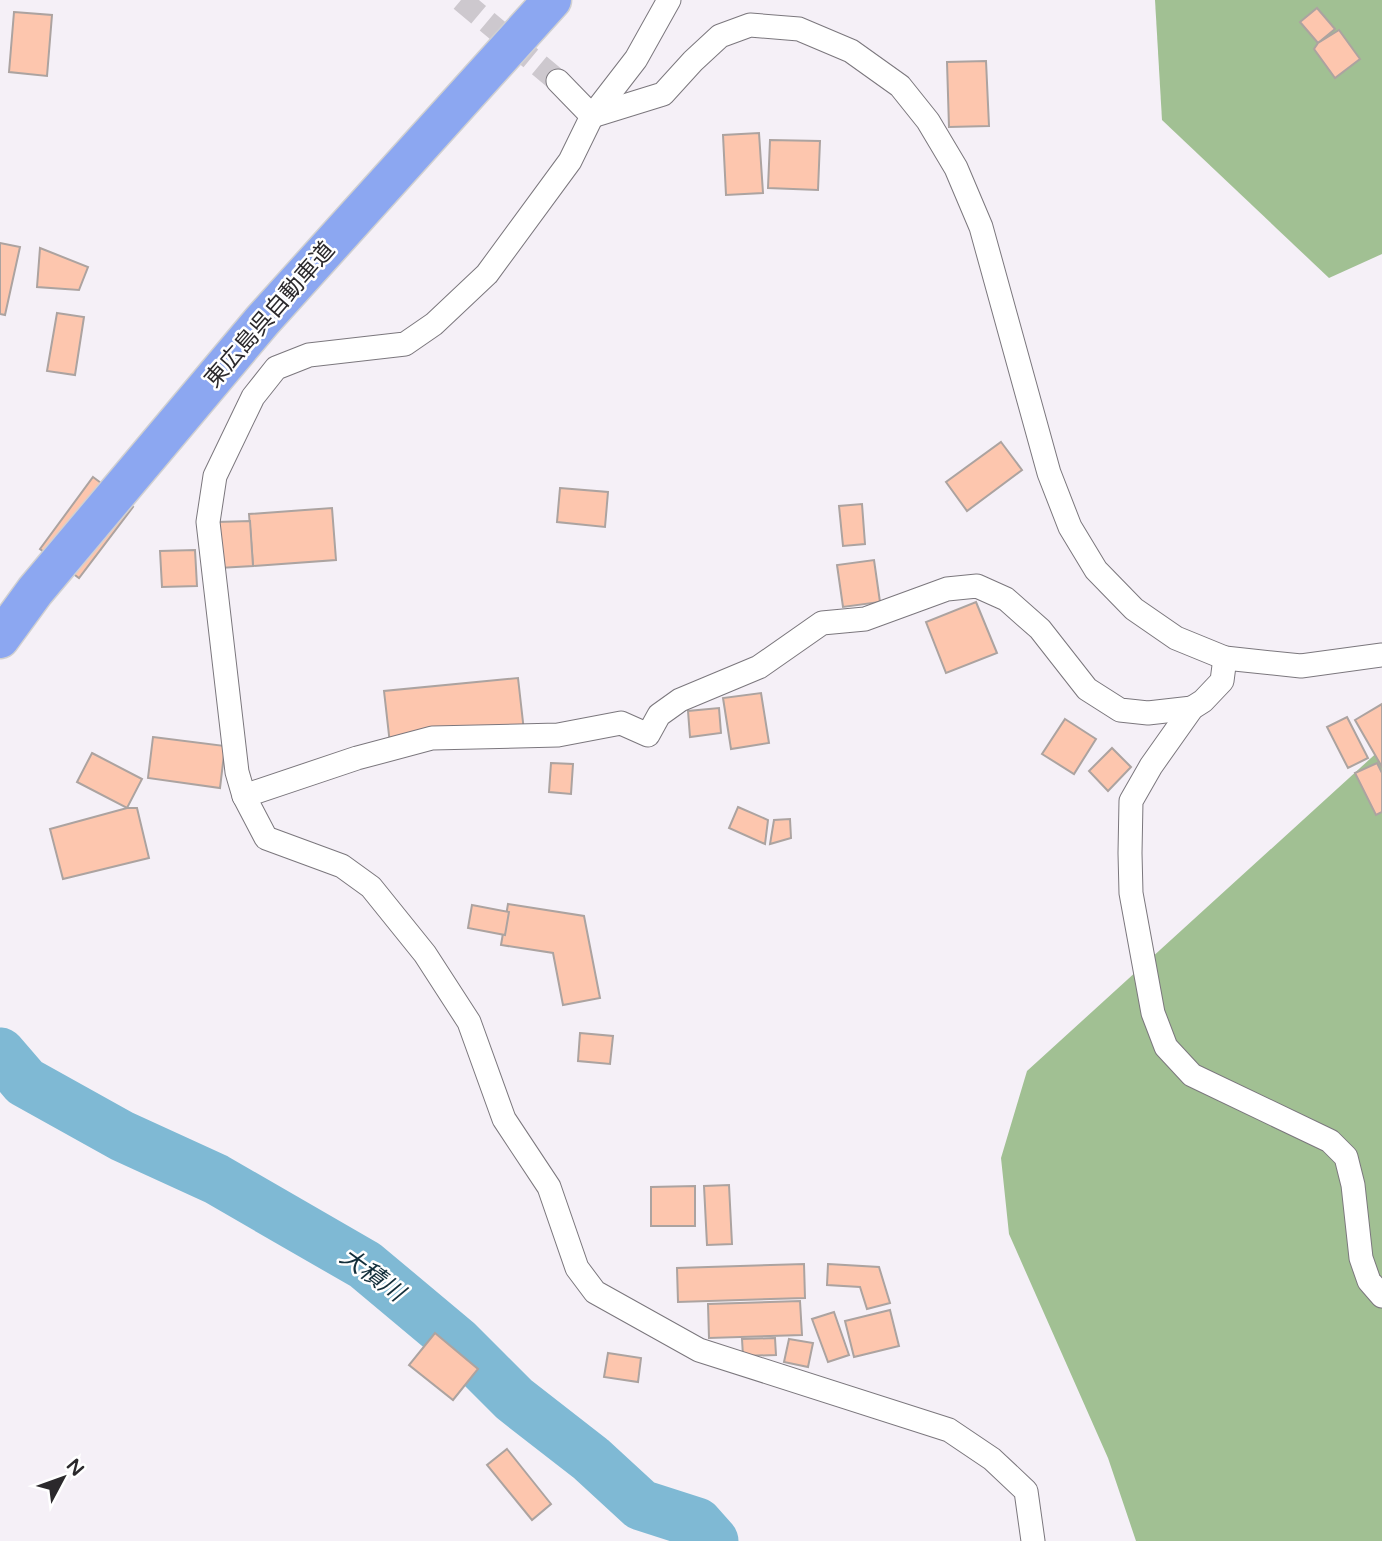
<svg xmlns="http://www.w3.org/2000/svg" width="1382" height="1541" font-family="'Varela Round','Noto Sans JP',sans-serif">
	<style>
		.forest { fill: #a1c093 }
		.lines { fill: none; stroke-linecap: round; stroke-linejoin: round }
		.river { stroke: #7fb9d4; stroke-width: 51 }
		.building { fill: #fdc6ae; stroke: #aca3a0; stroke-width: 2 }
		.street-tunnel { stroke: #cdc8ce; stroke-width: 23; stroke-dasharray: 23 11; stroke-linecap: butt }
		.street-casing { stroke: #7b777d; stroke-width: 25 }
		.highway-casing { stroke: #d0d0d1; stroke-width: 41 }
		.street { stroke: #fff; stroke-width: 23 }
		.highway { stroke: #8ca7f1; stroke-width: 38 }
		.labels { text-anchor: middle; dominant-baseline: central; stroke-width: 5; stroke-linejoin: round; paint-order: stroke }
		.street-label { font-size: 23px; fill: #2b292c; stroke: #fff }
		.water-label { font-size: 24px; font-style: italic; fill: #132f3b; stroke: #fff }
	</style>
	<rect width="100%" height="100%" fill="#f5f0f7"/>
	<!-- forest -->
	<g class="forest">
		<polygon points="1155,0 1382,0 1382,254 1329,278 1162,120"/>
		<polygon points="1382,748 1382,1541 1136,1541 1108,1458 1009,1234 1001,1158 1027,1071"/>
	</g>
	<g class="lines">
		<!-- river -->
		<polyline class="river" points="0,1053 25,1082 122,1136 216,1179 365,1265 457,1342 514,1399 591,1459 641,1505 697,1523 713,1541"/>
	</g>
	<!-- building -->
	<g class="building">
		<polygon points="1317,8 1335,29 1318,43 1300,22"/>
		<polygon points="14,12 52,15 47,76 9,72"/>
		<polygon points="1339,30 1360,59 1335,78 1314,49 1318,43"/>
		<polygon points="986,61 989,126 949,127 947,62"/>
		<polygon points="759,133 763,193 726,195 723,135"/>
		<polygon points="770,140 820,141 818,190 768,188"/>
		<polygon points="0,243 20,247 5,315 0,314"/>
		<polygon points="40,248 88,267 79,290 37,287"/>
		<polygon points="57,313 84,317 75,375 47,371"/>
		<polygon points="1001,442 1022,470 967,511 946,482"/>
		<polygon points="93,477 133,507 79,578 40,549"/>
		<polygon points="560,488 608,492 605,527 557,522"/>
		<polygon points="862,504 865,544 843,546 839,506"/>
		<polygon points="332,508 336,560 253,566 249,514"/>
		<polygon points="250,521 253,566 219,568 217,522"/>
		<polygon points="195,550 197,586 162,587 160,551"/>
		<polygon points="874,560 880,602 843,607 837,565"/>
		<polygon points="976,602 997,653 946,673 926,622"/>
		<polygon points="518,678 524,731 390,744 384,691"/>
		<polygon points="761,693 769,743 731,749 723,698"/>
		<polygon points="1382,704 1382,767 1355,720"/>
		<polygon points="719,708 721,733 690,737 688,711"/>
		<polygon points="1347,717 1368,758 1348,768 1327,727"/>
		<polygon points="1065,719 1096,739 1074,774 1042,754"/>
		<polygon points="153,737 225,746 220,788 148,778"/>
		<polygon points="1112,748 1131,767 1108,791 1089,771"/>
		<polygon points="92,753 142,779 127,808 77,782"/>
		<polygon points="551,763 573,764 571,794 549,792"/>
		<polygon points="1377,763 1382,773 1382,812 1376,815 1355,773"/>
		<polygon points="738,807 768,820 765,844 729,828"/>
		<polygon points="127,808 137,808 149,858 63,879 50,829"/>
		<polygon points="790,819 791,838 770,844 774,820"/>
		<polygon points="508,904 584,916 600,998 563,1005 553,953 501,945"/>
		<polygon points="472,905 509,912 505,935 468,928"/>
		<polygon points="580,1033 613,1036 610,1064 578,1061"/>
		<polygon points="729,1185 732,1244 707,1245 704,1186"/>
		<polygon points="695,1186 695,1226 651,1226 651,1187"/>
		<polygon points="804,1264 805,1298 678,1302 677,1268"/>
		<polygon points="828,1264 879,1267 890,1303 867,1309 860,1287 827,1285"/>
		<polygon points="800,1301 802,1335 709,1338 708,1304"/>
		<polygon points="890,1310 899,1346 854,1357 845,1321"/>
		<polygon points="834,1312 849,1355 828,1362 812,1319"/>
		<polygon points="435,1333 478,1369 453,1400 409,1365"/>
		<polygon points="775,1338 776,1355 743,1356 742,1339"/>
		<polygon points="789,1339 813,1343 808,1367 784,1362"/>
		<polygon points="608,1353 641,1358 638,1382 604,1377"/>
		<polygon points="507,1449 551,1504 532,1520 487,1465"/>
	</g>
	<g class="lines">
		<!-- street-tunnel -->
		<polyline class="street-tunnel" points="461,0 558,81"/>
		<defs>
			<g id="street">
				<polyline points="669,0 636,59 592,116 570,161 487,274 434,324 405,344 309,355 276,368 253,397 215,476 208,522 237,772 244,796 266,838 342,866 371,887 425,954 469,1022 504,1119 549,1187 577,1268 595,1292 699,1350 949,1430 992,1459 1026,1491 1033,1541"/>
				<polyline points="558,81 592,116 663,94 693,61 720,36 750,25 799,29 851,51 900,86 928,121 956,168 981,227 1049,473 1070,527 1096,570 1134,609 1176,638 1225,658 1301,666 1382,655"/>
				<polyline points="1225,658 1222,681 1203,701 1192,708 1151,766 1131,801 1130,853 1131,893 1153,1013 1166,1047 1192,1075 1330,1141 1346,1157 1353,1185 1361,1258 1369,1281 1382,1296"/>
				<polyline points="244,796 357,758 432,738 558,735 621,723 648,735 659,715 680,700 759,667 822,623 865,619 947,589 977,586 1006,599 1040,629 1087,689 1120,710 1148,713 1192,708"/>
			</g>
			<polyline id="highway" points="0,639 35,591 262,321 552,0"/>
		</defs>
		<!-- street casing -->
		<use href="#street" class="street-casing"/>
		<!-- highway casing -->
		<use href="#highway" class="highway-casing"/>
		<!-- street -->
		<use href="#street" class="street"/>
		<!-- highway -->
		<use href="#highway" class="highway"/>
	</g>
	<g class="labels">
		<!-- street labels -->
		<g class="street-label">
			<text transform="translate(270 315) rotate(-49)">東広島呉自動車道</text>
		</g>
		<!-- water labels -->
		<g class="water-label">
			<text transform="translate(372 1275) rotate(36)">大積川</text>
		</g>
	</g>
	<!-- north arrow -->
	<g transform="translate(63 1478) rotate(49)" stroke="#ffffff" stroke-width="5" paint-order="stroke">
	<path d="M0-5L12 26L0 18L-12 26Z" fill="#2b292c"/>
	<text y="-10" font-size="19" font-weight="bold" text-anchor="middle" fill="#2b292c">N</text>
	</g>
</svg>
